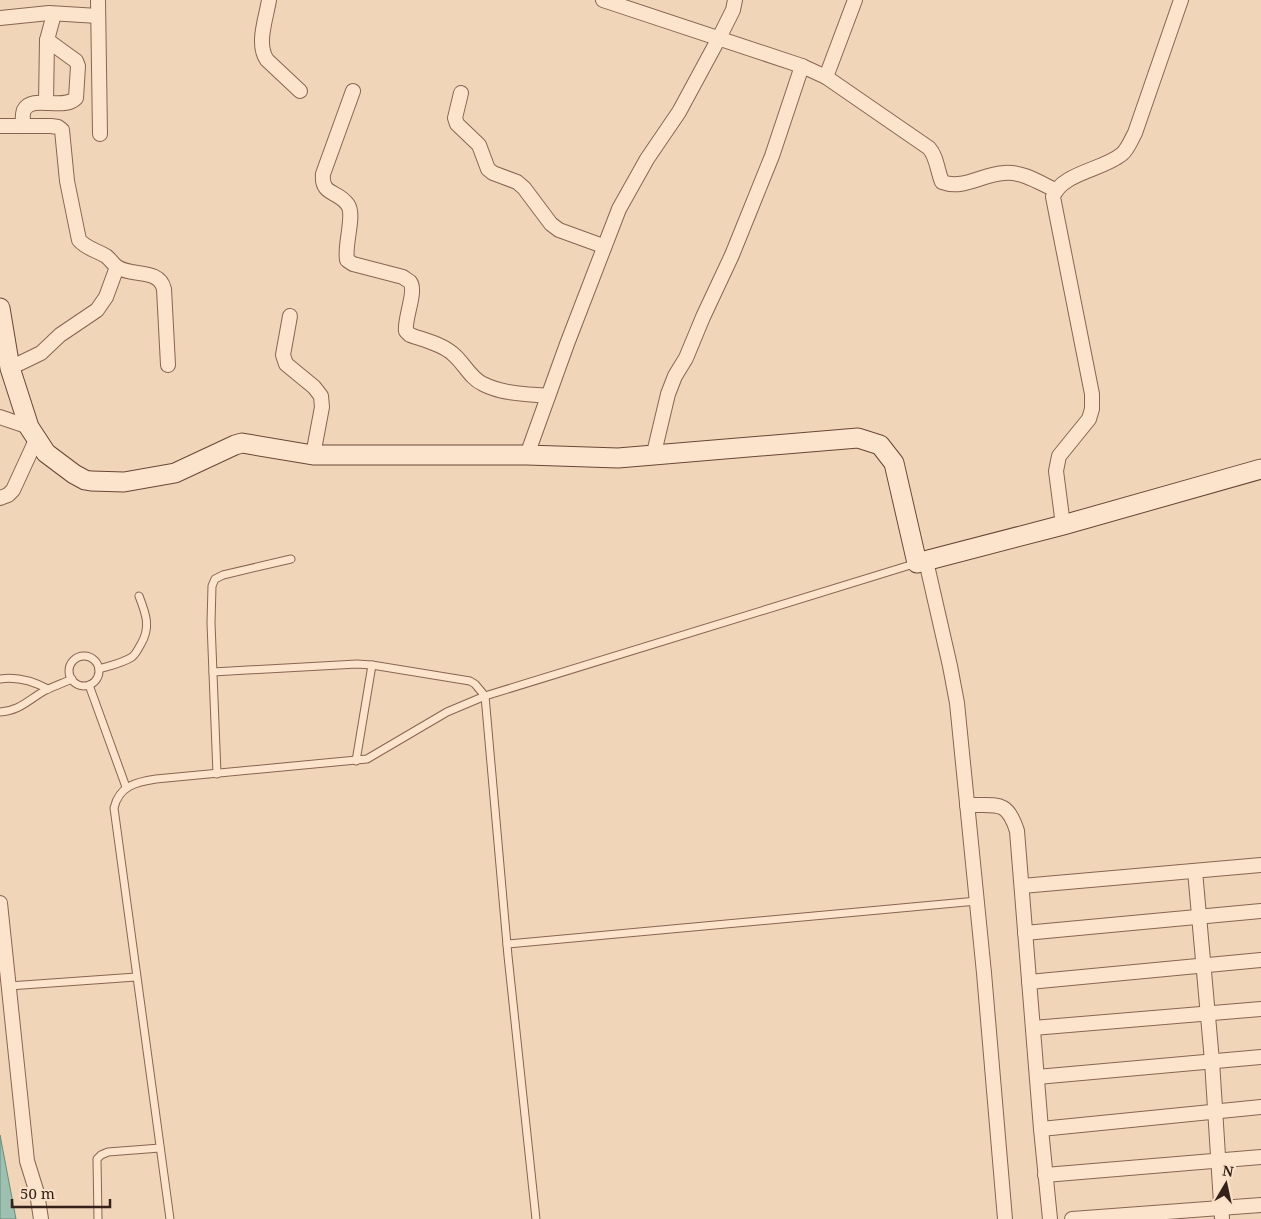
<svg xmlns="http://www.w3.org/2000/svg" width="1261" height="1219" font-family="'Noto Serif',serif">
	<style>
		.water { fill: #9ec0b0; stroke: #658e7c }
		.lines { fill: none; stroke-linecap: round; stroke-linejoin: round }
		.lane-casing { stroke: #886552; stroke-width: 9 }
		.street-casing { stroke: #886552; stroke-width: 16 }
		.secondary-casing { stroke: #694636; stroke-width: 21 }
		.lane { stroke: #fbe4cb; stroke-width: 7 }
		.street { stroke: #fbe4cb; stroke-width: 14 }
		.secondary { stroke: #fbe4cb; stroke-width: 19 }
	</style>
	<rect width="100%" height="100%" fill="#f1d5b8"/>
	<!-- water -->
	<polygon class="water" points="0,1135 16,1219 0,1219"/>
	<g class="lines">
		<defs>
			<g id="lane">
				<circle cx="84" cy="671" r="15"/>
				<path d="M99,669C109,666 123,663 132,657C136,654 138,649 141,644C151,627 146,614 139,596"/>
				<polyline points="213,672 357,664 372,665 470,681 475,684 485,696 508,956 536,1219"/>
				<path d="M0,679C17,676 33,681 48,689"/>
				<polyline points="89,685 126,787"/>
				<path d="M0,712C20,711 29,699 46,690C54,686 63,683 72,679"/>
				<polyline points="356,761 372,665"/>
				<polyline points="217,774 211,623 212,586 215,579 223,575 291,559"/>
				<polyline points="507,944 977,901"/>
				<polyline points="9,986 136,977"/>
				<polyline points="98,1219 97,1159 101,1155 108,1152 160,1148"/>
				<path d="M170,1219L114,808C119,786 136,782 156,779L367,759L447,712L485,696L917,563"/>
			</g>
			<g id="street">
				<polyline points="98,0 100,134"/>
				<path d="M269,0C266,19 256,44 267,60L300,91"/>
				<polyline points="603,0 802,66 826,77"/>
				<path d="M855,0L826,77L929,148C937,157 937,170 942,182C963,190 983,174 1004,173C1022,171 1040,183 1055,190"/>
				<polyline points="0,18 49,13 98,16"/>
				<path d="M353,91L323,174C321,196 338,190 348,205C355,216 344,245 347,260L353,264L403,277C405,279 408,280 410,282C417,291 404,319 406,331L410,335C424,340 442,344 453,354C464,363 470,378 483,384C503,394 526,394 548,396"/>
				<polyline points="461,93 455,118 457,124 479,145 488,169 493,173 517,182 524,188 551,224 559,230 603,246"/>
				<polyline points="46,103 47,40 54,14"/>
				<path d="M0,126H51L58,127L62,130L67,181L79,240C87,249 96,250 106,256C110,259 113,264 117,267C132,277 159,268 164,289L168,365"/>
				<path d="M23,126C23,121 22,114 24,110C32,94 63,111 76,98L78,66L76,61L47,40"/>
				<polyline points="290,316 283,355 286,364 314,387 321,396 322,407 313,455"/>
				<polyline points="10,368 41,353 60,335 97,310 106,297 117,267"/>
				<polyline points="0,417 29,427"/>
				<polyline points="527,455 567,344 619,209 647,159 679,112 719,38 733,10 735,0"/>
				<polyline points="653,457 668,394 675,376 686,358 703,317 732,255 772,156 802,66"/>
				<polyline points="0,498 8,495 13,490 36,440"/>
				<path d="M1063,525L1056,471L1059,456L1089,419L1092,409V394L1053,197C1061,173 1103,170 1122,154C1128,149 1131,140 1135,133L1181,0"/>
				<polyline points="926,561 950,666 957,703 984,973 1005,1219"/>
				<path d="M967,805C997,806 1007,799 1017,831L1041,1129L1050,1219"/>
				<polyline points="1195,871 1212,1061 1222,1219"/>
				<polyline points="1022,886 1261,865"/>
				<polyline points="0,903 27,1161 37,1193 41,1219"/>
				<polyline points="1025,933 1261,911"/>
				<polyline points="1029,982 1261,960"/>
				<polyline points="1033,1028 1261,1009"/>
				<polyline points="1037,1077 1261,1057"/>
				<polyline points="1041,1129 1261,1107"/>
				<polyline points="1045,1175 1261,1157"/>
				<polyline points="1072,1219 1261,1205"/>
			</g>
			<polyline id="secondary" points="0,308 10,368 29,427 46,453 74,474 85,480 91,481 124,482 175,473 235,445 242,443 313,455 527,455 618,458 858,438 880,445 894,463 917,563 1063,525 1261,469"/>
		</defs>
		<!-- lane casing -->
		<use href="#lane" class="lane-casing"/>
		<!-- street casing -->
		<use href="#street" class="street-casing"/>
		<!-- secondary casing -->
		<use href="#secondary" class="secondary-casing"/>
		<!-- lane -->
		<use href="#lane" class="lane"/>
		<!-- street -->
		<use href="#street" class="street"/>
		<!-- secondary -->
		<use href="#secondary" class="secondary"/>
	</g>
	<!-- north arrow -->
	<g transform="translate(1226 1184) rotate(9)" stroke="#f8e1c8" stroke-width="4" paint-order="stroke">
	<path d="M0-4L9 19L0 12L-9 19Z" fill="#352119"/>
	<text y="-8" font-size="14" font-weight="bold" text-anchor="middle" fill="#352119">N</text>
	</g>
	<!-- scale -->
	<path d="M12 1199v8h98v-8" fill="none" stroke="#352119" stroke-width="2.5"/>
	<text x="20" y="1199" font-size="15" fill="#352119" stroke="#f8e1c8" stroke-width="4" paint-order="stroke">50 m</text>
</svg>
